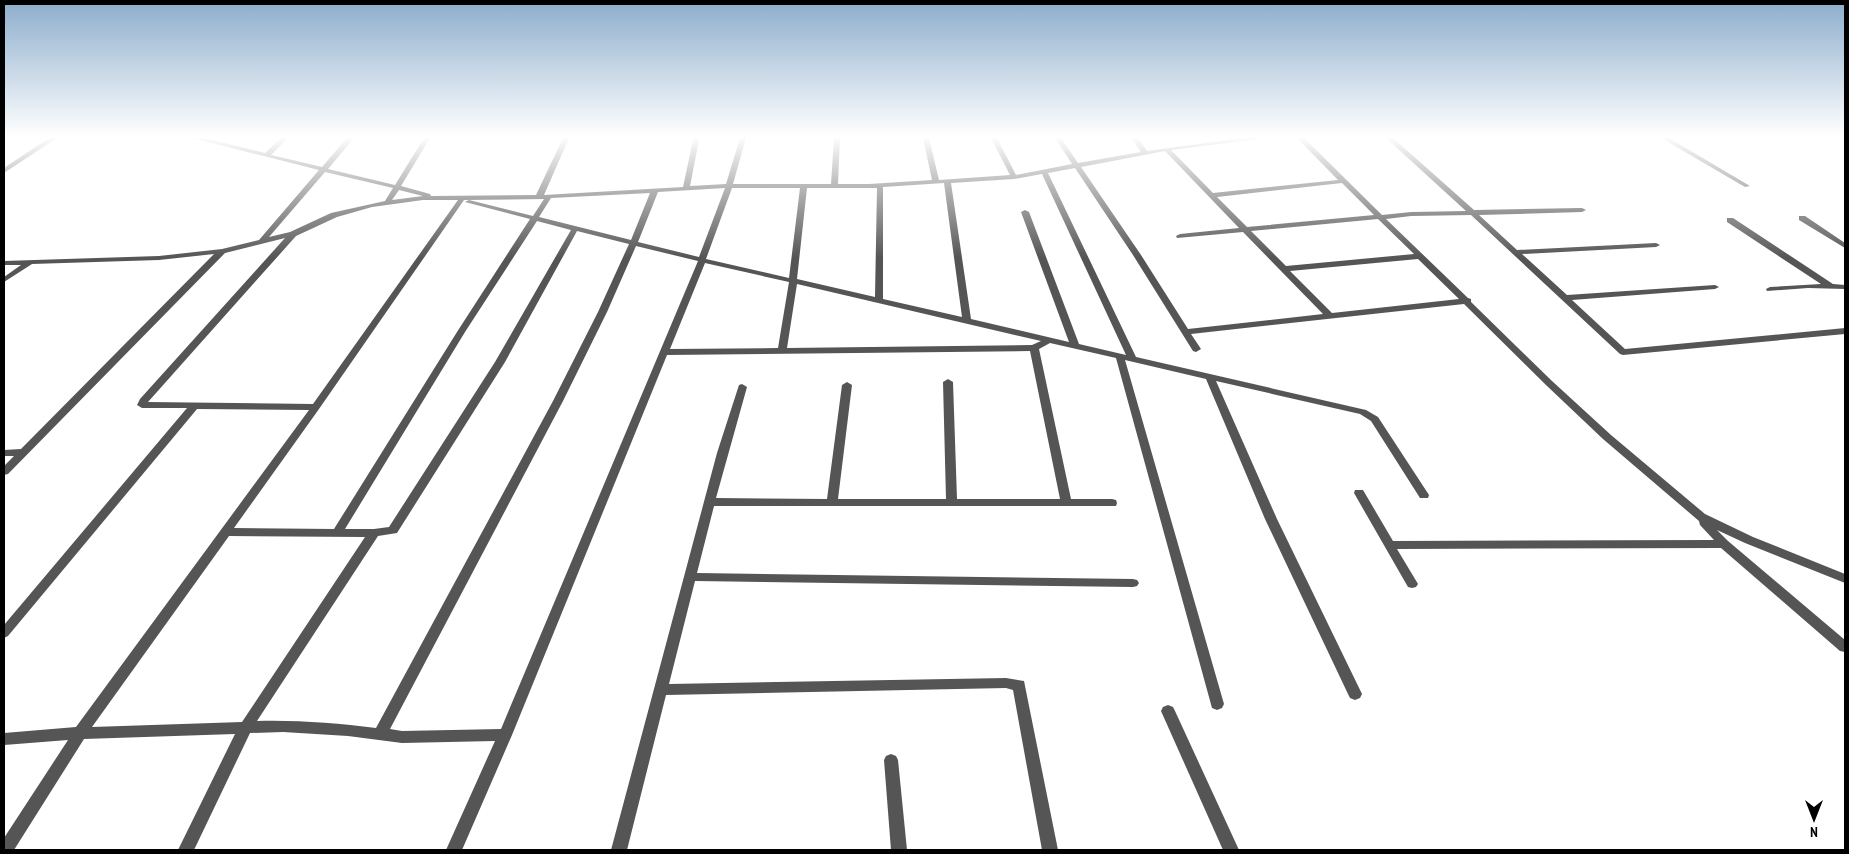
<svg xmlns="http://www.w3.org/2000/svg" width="1849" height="854" font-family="'PT Sans Narrow',sans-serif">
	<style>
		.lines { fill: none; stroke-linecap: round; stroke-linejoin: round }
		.street { fill: #555; fill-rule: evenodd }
	</style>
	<rect width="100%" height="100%" fill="#fff"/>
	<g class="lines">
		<!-- street -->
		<g class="street">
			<polygon points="49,138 57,138 4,173 4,168"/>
			<path d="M192,138H204L265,153L281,138H288L271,155L322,167L347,138H354L328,169L395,185L424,138H430L401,186L430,194L431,196L536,195L563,138H569L544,195L683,187L693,140L695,138L699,140L690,186L726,184L740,138H746L733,184H831L834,138H840L838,184H869L932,180L923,138H929L939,180L1010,175L991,138H997L1016,175L1072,164L1055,138H1061L1078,163L1141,152L1131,138H1138L1147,151L1243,138H1266L1171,150L1213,193L1338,180L1297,138H1304L1382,215L1411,212L1466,211L1386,138H1393L1474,210L1582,208L1586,210L1582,212L1479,215L1517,250L1656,243L1660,245L1656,247L1522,254L1567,295L1715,285L1719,287L1715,289L1572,300L1625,349L1845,328V334L1623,355L1620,354L1471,215L1411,216L1386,219L1468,298L1471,299V302L1552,381L1611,435L1705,514L1753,537L1845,574V583L1745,543L1717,530L1728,541L1845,640V652L1840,651L1721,548L1397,549L1418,584L1416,587L1412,588L1408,587L1354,493L1355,490H1363L1393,541L1714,540L1700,525L1699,521L1603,439L1546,385L1464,304L1191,334L1201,349L1196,352L1193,351L1133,255L1075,168L1048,173L1136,357L1366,410L1378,417L1429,495L1428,498H1420L1371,421L1360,414L1216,381L1277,519L1362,694L1360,698L1355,700L1350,698L1348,694L1265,519L1206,379L1125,360L1224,704L1222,708L1217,710L1212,708L1116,358L1050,343L1039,349L1071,499H1112L1116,500L1117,503L1116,506H714L697,573L1133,579L1137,580L1139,583L1137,586L1133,587L695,581L669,684L1006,678L1024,681L1058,850H1042L1013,690L1006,688L666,695L627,850H611L717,453L739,385L742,384L747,387L716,498L827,499L842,385L847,382L852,385L838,499H946L943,382L948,379L953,382L957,499H1060L1030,351L667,355L512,735L462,850H446L495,741L402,743L348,736L283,732L250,733L194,850H178L235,734L84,739L14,850H4V838L68,740L4,745V733L76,727L309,410L197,409L8,636L4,638V625L187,408H142L137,405L140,399L285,238L225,253L8,474L4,475V466L14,456H4V450L21,449L214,254L159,260L32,264L4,282V277L21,265H4V261L159,256L222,249L259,240L319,170ZM1165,151L1239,228L1180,234L1176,236L1177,238L1243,232L1323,314L1188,329L1141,255L1081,167ZM325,172L393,188L385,201L331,213L290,232L269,237ZM1042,174L1126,355L1079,344L1029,212L1025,210L1021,212L1069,342L971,319L951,183L1014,179ZM944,183L962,317L883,299V187ZM1342,183L1374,215L1247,227L1217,197ZM725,188L699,257L638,242L658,192ZM732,188H800L789,278L706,259ZM807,188H877L875,297L797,279ZM399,190L423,196L392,200ZM650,193L631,240L539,217L551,198ZM544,199L533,216L469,200L465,202L530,219L457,332L334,529L234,528L319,409L464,200ZM423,200H458L313,404L148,402L296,236L337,217L372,207ZM1378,219L1414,254L1286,266L1251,231ZM537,221L571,230L495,362L389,527L374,529H345L465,332ZM577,231L629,244L598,312L553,401L376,728C337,723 297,720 257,721L378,536L397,533L505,362ZM636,246L698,261L501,729L402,731L390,729L563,401L607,312ZM1418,259L1459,299L1332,313L1290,271ZM705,263L789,282L778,348L670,349ZM797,284L1041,341L1032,345L787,348ZM229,536L365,537L242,722L92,727Z"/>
			<polygon points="1661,138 1669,138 1750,186 1745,187"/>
			<polygon points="1799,216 1805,216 1845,243 1845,248 1799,220"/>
			<polygon points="1727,218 1733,218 1833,284 1845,285 1845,289 1808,288 1767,291 1766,289 1770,287 1821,284 1727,222"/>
			<polygon points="1168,705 1173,707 1175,711 1239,850 1223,850 1161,711 1163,707"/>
			<polygon points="891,754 896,756 898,760 907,850 891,850 884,760 886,756"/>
		</g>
	</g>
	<!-- sky -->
	<linearGradient id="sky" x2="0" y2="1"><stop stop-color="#8cadcc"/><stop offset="0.53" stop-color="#fff"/><stop offset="1" stop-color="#fff" stop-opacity="0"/></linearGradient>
	<rect width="1849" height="258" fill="url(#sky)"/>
	<!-- border -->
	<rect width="1849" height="854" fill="none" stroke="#000000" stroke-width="10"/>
	<!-- north arrow -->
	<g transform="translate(1814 819) rotate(180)" stroke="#ffffff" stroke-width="4" paint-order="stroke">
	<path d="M0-4L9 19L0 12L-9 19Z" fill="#000000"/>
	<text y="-8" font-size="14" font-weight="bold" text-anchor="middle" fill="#000000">N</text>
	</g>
</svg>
